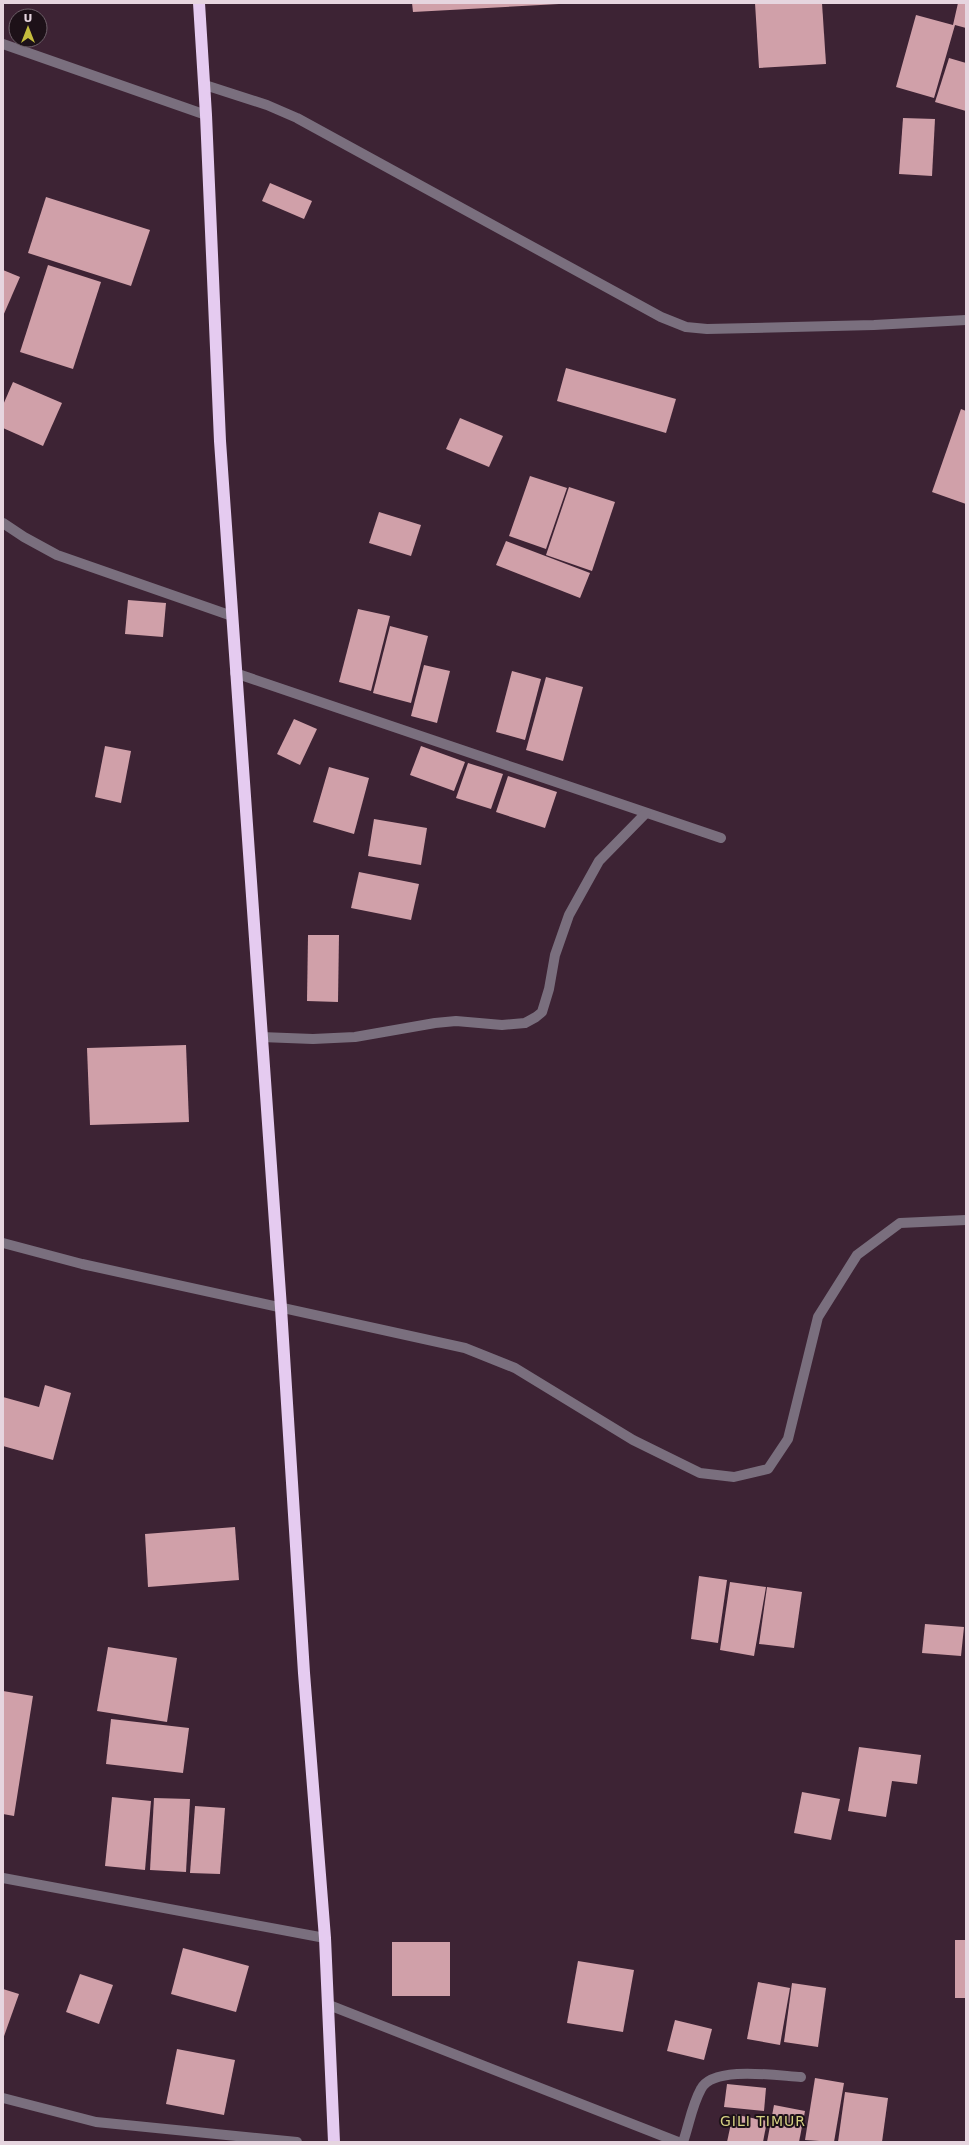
<svg xmlns="http://www.w3.org/2000/svg" width="969" height="2145" font-family="'DejaVu Sans',sans-serif">
	<style>
		.building { fill: #d0a0a9 }
		.lines { fill: none; stroke-linecap: round; stroke-linejoin: round }
		.minor { stroke: #7a6f7e; stroke-width: 10 }
		.highway { stroke: #e5cbf0; stroke-width: 12 }
		.labels { text-anchor: middle; dominant-baseline: central; stroke-width: 4; stroke-linejoin: round; paint-order: stroke }
		.quarter-label { font-size: 14px; letter-spacing: 1px; fill: #d5d082; stroke: #1d1118 }
	</style>
	<rect width="100%" height="100%" fill="#3d2334"/>
	<!-- building -->
	<g class="building">
		<polygon points="412,3 559,3 559,4 413,12"/>
		<polygon points="755,3 822,3 826,64 759,68"/>
		<polygon points="958,3 966,3 966,28 955,25 934,98 896,87 916,15 953,25"/>
		<polygon points="949,58 966,63 966,111 935,102"/>
		<polygon points="903,118 935,119 932,176 899,174"/>
		<polygon points="270,183 312,201 304,219 262,201"/>
		<polygon points="46,197 150,230 131,286 28,253"/>
		<polygon points="48,265 101,282 73,369 20,352"/>
		<polygon points="3,270 20,277 3,316"/>
		<polygon points="566,368 676,399 666,433 557,401"/>
		<polygon points="13,382 62,403 43,446 3,428 3,405"/>
		<polygon points="961,409 966,411 966,504 932,492"/>
		<polygon points="460,418 503,436 489,467 446,449"/>
		<polygon points="530,476 567,488 546,549 509,536"/>
		<polygon points="569,487 615,502 592,571 546,555"/>
		<polygon points="379,512 421,525 411,556 369,543"/>
		<polygon points="506,541 590,573 580,598 496,565"/>
		<polygon points="128,600 166,603 163,637 125,634"/>
		<polygon points="358,609 390,616 371,691 339,682"/>
		<polygon points="390,626 428,636 411,703 373,693"/>
		<polygon points="424,665 450,671 437,723 411,716"/>
		<polygon points="512,671 541,679 525,740 496,732"/>
		<polygon points="546,677 583,687 563,761 526,750"/>
		<polygon points="294,719 317,729 300,765 277,754"/>
		<polygon points="105,746 131,751 121,803 95,797"/>
		<polygon points="421,746 465,762 454,791 410,775"/>
		<polygon points="468,763 503,774 491,809 456,798"/>
		<polygon points="329,767 369,778 354,834 313,822"/>
		<polygon points="508,776 557,792 545,828 496,812"/>
		<polygon points="374,819 427,828 421,865 368,856"/>
		<polygon points="359,872 419,884 411,920 351,908"/>
		<polygon points="308,935 339,935 338,1002 307,1001"/>
		<polygon points="186,1045 189,1122 90,1125 87,1048"/>
		<polygon points="45,1385 71,1393 53,1460 3,1446 3,1397 39,1407"/>
		<polygon points="235,1527 239,1580 148,1587 145,1534"/>
		<polygon points="699,1576 727,1580 718,1643 691,1639"/>
		<polygon points="730,1582 766,1587 754,1656 720,1650"/>
		<polygon points="767,1587 802,1592 794,1648 759,1644"/>
		<polygon points="925,1624 964,1627 961,1656 922,1653"/>
		<polygon points="108,1647 177,1658 167,1722 97,1711"/>
		<polygon points="3,1691 33,1696 14,1816 3,1814"/>
		<polygon points="111,1719 189,1728 183,1773 106,1764"/>
		<polygon points="859,1747 921,1755 917,1784 892,1781 886,1817 848,1811"/>
		<polygon points="802,1792 840,1799 831,1840 794,1833"/>
		<polygon points="112,1797 151,1801 145,1870 105,1866"/>
		<polygon points="154,1798 190,1799 186,1872 150,1870"/>
		<polygon points="195,1806 225,1808 220,1874 190,1873"/>
		<rect x="955" y="1940" width="11" height="58"/>
		<rect x="392" y="1942" width="58" height="54"/>
		<polygon points="183,1948 249,1966 236,2012 171,1994"/>
		<polygon points="578,1961 634,1970 623,2032 567,2023"/>
		<polygon points="80,1974 113,1985 99,2024 66,2012"/>
		<polygon points="758,1982 790,1988 780,2045 747,2039"/>
		<polygon points="792,1983 826,1988 818,2047 784,2042"/>
		<polygon points="3,1989 19,1994 3,2039"/>
		<polygon points="675,2020 712,2029 704,2060 667,2051"/>
		<polygon points="177,2049 235,2060 224,2115 166,2104"/>
		<polygon points="815,2078 844,2083 834,2142 805,2140"/>
		<polygon points="727,2084 766,2088 764,2111 724,2107"/>
		<polygon points="845,2092 888,2098 882,2142 838,2142"/>
		<polygon points="774,2105 805,2111 799,2142 767,2142"/>
		<polygon points="733,2114 767,2121 763,2142 727,2142"/>
	</g>
	<g class="lines">
		<!-- minor -->
		<g class="minor">
			<polyline points="3,44 206,115"/>
			<polyline points="205,85 267,105 297,118 661,317 686,327 707,329 874,325 966,320"/>
			<polyline points="3,523 24,537 57,555 232,616"/>
			<polyline points="235,673 721,838"/>
			<polyline points="261,1037 313,1039 355,1037 435,1023 456,1021 502,1025 525,1023 536,1017 542,1012 549,989 555,955 569,915 599,861 646,813"/>
			<polyline points="3,1243 82,1264 465,1348 515,1368 633,1440 700,1473 734,1477 768,1469 788,1439 818,1317 857,1255 900,1223 966,1220"/>
			<polyline points="3,1878 325,1938"/>
			<polyline points="329,2005 678,2142"/>
			<polyline points="3,2098 96,2122 297,2142"/>
			<path d="M683,2142C689,2125 692,2105 701,2089C713,2065 779,2076 801,2077"/>
		</g>
		<!-- highway -->
		<polyline class="highway" points="199,3 206,115 220,441 281,1308 304,1673 325,1938 334,2142"/>
	</g>
	<g class="labels">
		<!-- quarter labels -->
		<g class="quarter-label">
			<text x="763" y="2121">GILI TIMUR</text>
		</g>
	</g>
	<!-- border -->
	<rect width="969" height="2145" fill="none" stroke="#e6d5df" stroke-width="8"/>
	<!-- north arrow -->
	<g transform="translate(28 28)"><circle r="19" fill="#1d1118" stroke="#6d5f68"/>
	<path d="M0-3L7 15L0 10L-7 15Z" fill="#c4bc3d"/>
	<text y="-6" font-size="11" font-weight="bold" text-anchor="middle" fill="#e6d5df">U</text>
	</g>
</svg>
